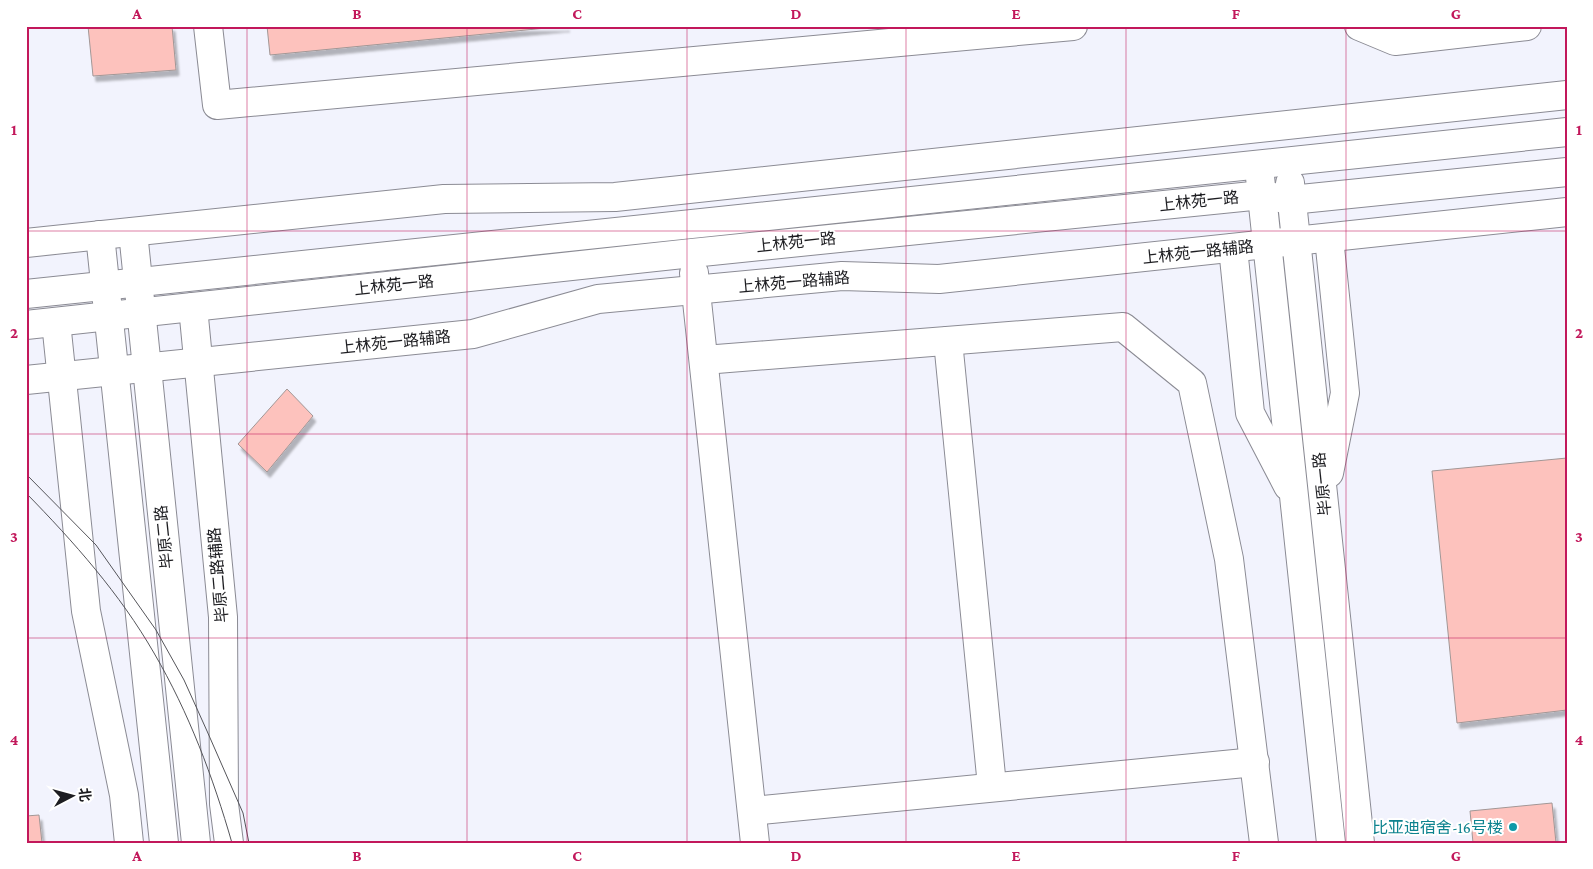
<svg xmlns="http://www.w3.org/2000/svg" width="1593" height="869" font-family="'Crimson Pro','Noto Sans SC',serif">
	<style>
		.building { fill: #fdc2bd; stroke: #a29796; filter: url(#shadow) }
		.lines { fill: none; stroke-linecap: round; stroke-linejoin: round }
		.minor-casing { stroke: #8b8b94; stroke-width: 30 }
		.minor { stroke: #fff; stroke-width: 28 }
		.tram { stroke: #55555a; stroke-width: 1 }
		.grid { fill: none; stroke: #c2185b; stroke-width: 1; stroke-opacity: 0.55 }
		.culture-dot { fill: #0f9aa8; stroke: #fff; stroke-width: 2 }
		.labels { text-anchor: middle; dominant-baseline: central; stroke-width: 4; stroke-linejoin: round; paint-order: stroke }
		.street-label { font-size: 16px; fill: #1d1d21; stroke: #fff }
		.culture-label { font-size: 16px; fill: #0d838f; stroke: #fff; text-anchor: end }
		.neatline { fill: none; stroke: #c2185b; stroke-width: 2 }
		.grid-label { font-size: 16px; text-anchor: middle; font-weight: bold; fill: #c2185b }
	</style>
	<defs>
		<filter id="shadow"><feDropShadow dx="3" dy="5.5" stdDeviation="1" flood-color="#0004"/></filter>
	</defs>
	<rect width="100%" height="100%" fill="#f2f3fd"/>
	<!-- building -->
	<g class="building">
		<polygon points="88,26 172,26 176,70 93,76"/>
		<polygon points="267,26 567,26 270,55"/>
		<polygon points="287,389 313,416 267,472 238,444"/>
		<polygon points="1567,458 1567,710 1457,723 1432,471"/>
		<polygon points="1552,803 1556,843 1473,843 1470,811"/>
		<polygon points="39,815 42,843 26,843 26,816"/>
	</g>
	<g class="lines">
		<defs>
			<g id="minor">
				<polyline points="208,26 217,105 1073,26"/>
				<polyline points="1359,26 1395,41 1527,26"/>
				<polyline points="1260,177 1331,843"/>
				<polyline points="1290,183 1360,843"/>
				<polyline points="133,232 196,843"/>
				<polyline points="100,235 164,843"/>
				<polyline points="26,243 444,199 615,197 1567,95"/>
				<polyline points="1233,248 1250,413 1288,486"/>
				<polyline points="694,273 755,843"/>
				<polyline points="26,294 1567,132"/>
				<polyline points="193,307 223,617 224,804 229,843"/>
				<polyline points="56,322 86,611 124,795 129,843"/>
				<polyline points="26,325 692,253 1262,195 1291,200 1567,172"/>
				<polyline points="948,341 992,786"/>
				<polyline points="704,360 1123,327 1192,383 1229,559 1264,843"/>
				<polyline points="26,380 473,334 598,299 842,276 939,279 1567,212"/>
				<polyline points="1329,473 1345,393 1329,238"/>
				<polyline points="752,811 1255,762"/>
			</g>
		</defs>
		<!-- minor casing -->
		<use href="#minor" class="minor-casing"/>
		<!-- minor -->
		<use href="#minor" class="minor"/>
		<!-- tram -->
		<g class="tram">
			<polyline points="26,474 96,545 156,630 184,680 207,731 243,813 249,843"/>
			<path d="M26,493C74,542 120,594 154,653C189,713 213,777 232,843"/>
		</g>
	</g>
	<!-- grid -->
	<path class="grid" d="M247,26V843M467,26V843M687,26V843M906,26V843M1126,26V843M1346,26V843M26,231H1567M26,434H1567M26,638H1567"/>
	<!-- markers -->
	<circle class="culture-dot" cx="1513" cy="827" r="5"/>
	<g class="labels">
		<!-- street labels -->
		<g class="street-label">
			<text transform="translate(1199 201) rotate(-6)">上林苑一路</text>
			<text transform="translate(796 242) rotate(-6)">上林苑一路</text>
			<text transform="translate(1198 252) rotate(-6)">上林苑一路辅路</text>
			<text transform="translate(794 282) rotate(-5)">上林苑一路辅路</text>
			<text transform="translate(394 285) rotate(-6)">上林苑一路</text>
			<text transform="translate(395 342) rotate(-6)">上林苑一路辅路</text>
			<text transform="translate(1322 484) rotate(-96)">毕原一路</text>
			<text transform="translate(164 537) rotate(-96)">毕原二路</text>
			<text transform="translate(218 575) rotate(-95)">毕原二路辅路</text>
		</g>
		<!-- culture labels -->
		<g class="culture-label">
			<text x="1503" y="827">比亚迪宿舍-16号楼</text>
		</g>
	</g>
	<!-- border -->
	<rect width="1593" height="869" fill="none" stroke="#ffffff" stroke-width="55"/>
	<!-- north arrow -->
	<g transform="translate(72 796) rotate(84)" stroke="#ffffff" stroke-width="4" paint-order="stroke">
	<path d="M0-4L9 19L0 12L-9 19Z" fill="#1d1d21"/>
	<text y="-8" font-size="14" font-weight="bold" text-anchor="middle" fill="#1d1d21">北</text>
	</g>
	<rect x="28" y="28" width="1538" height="814" class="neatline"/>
	<g class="grid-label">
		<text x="137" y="19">A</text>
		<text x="357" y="19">B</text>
		<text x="577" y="19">C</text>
		<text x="796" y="19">D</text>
		<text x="1016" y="19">E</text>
		<text x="1236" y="19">F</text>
		<text x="1456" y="19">G</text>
		<text x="14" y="135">1</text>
		<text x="1579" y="135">1</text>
		<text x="14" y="338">2</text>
		<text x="1579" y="338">2</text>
		<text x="14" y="542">3</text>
		<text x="1579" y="542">3</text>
		<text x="14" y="745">4</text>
		<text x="1579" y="745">4</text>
		<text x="137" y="861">A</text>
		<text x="357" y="861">B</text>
		<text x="577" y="861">C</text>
		<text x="796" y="861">D</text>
		<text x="1016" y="861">E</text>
		<text x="1236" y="861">F</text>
		<text x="1456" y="861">G</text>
	</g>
</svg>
